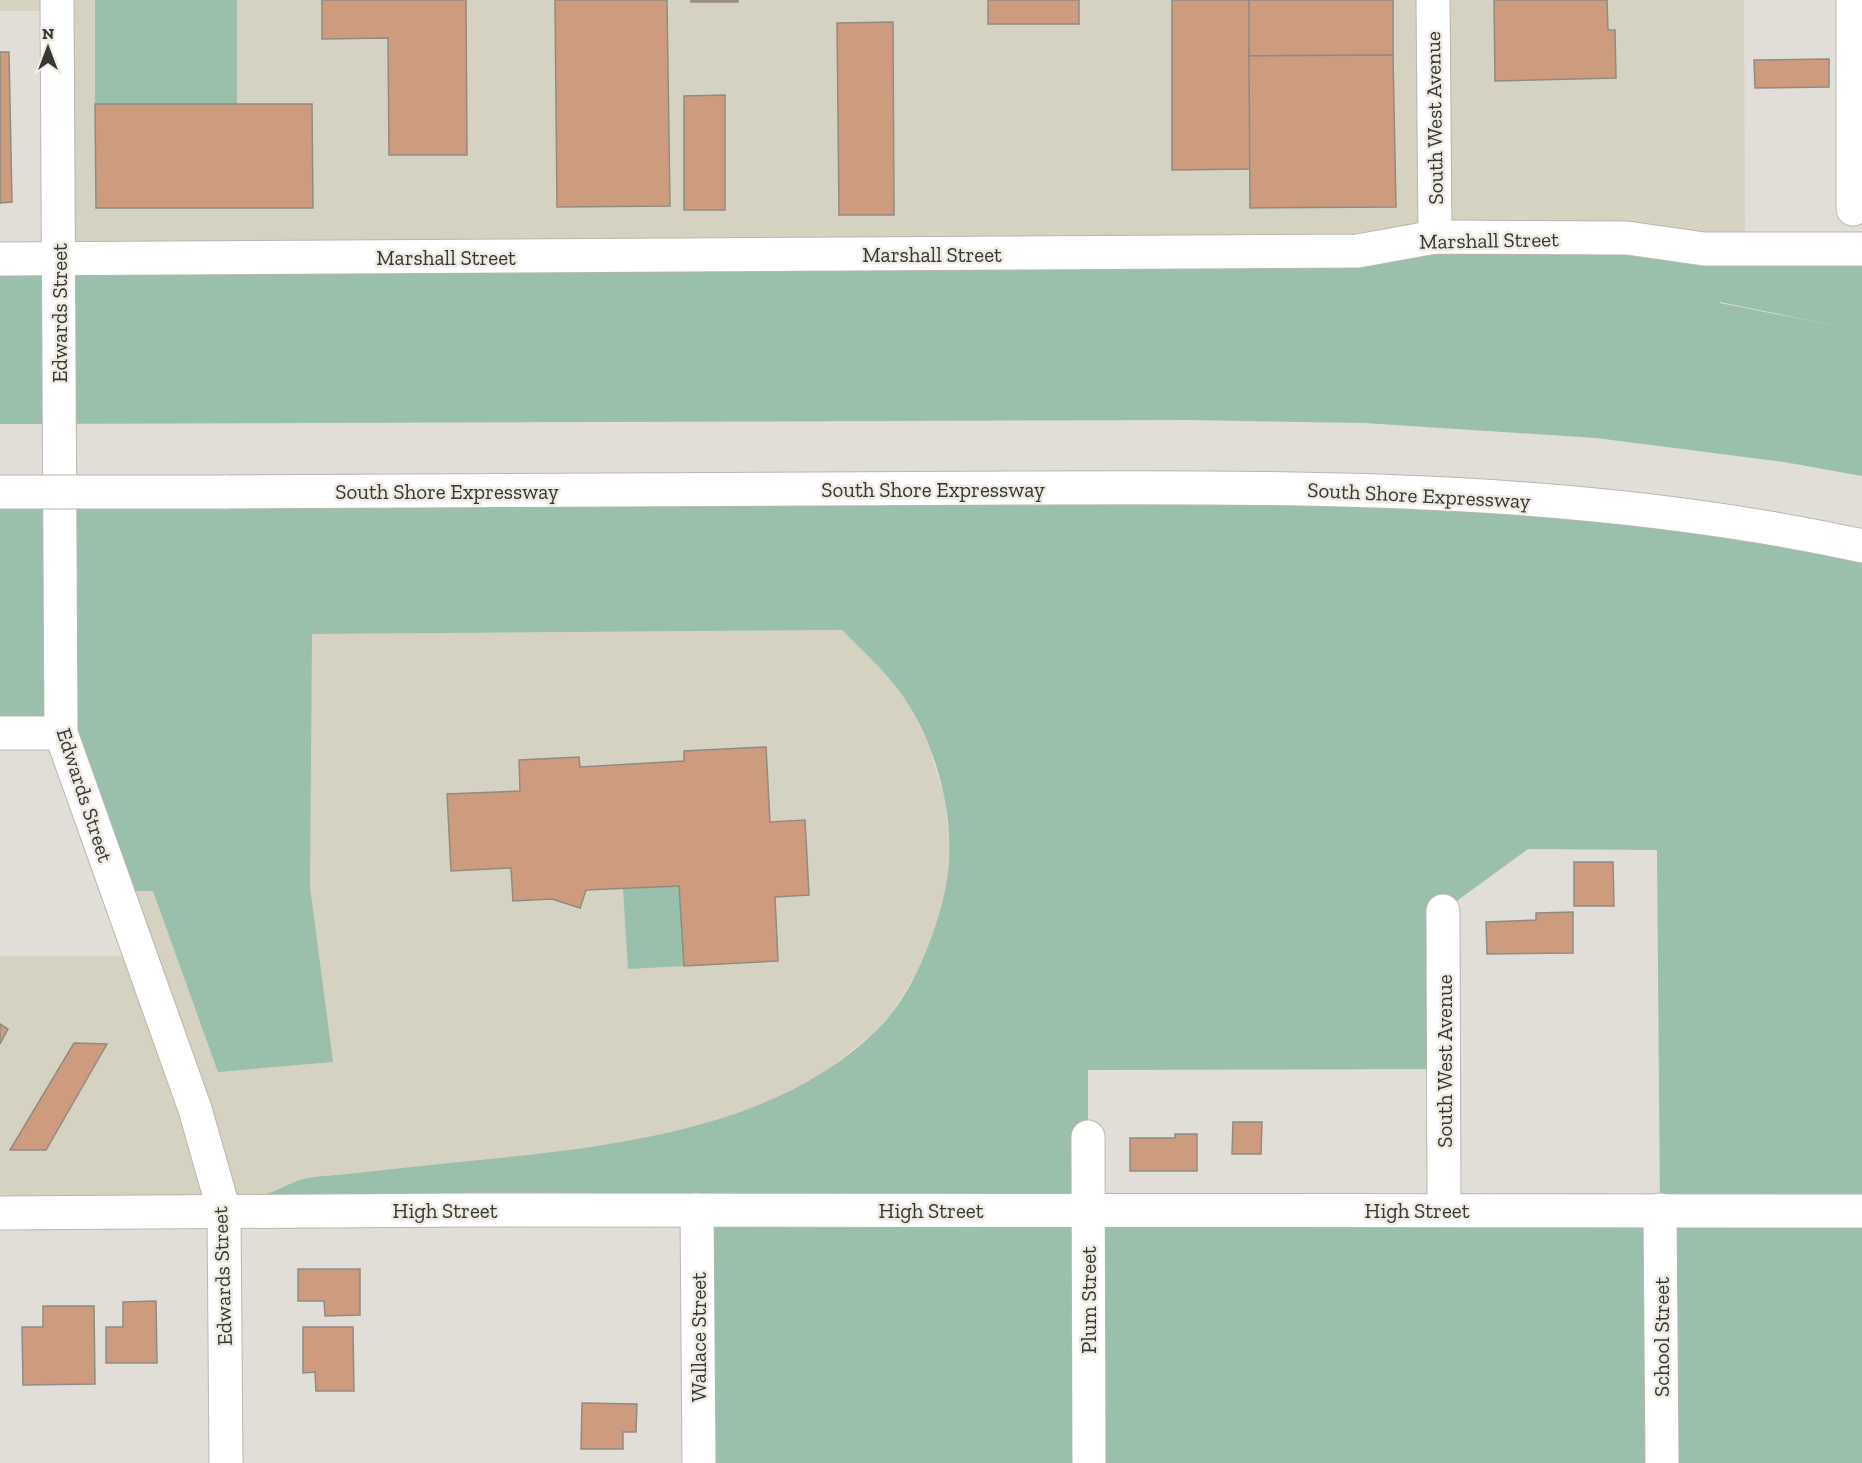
<svg xmlns="http://www.w3.org/2000/svg" width="1862" height="1463" font-family="'Zilla Slab',serif">
	<style>
		.built { fill: #d6d2c2 }
		.green { fill: #9abfab; fill-rule: evenodd }
		.building { fill: #cd9b7e; stroke: #928a85; stroke-width: 1.5 }
		.lines { fill: none; stroke-linecap: round; stroke-linejoin: round }
		.minor-casing { stroke: #b9b7ae; stroke-width: 35 }
		.highway-casing { stroke: #b9b7ae; stroke-width: 35 }
		.minor { stroke: #fff; stroke-width: 33 }
		.highway { stroke: #fff; stroke-width: 33 }
		.highway-bridge-casing { stroke: #b9b7ae; stroke-width: 35; stroke-linecap: butt }
		.highway-bridge { stroke: #fff; stroke-width: 33 }
		.labels { text-anchor: middle; dominant-baseline: central; stroke-width: 5; stroke-linejoin: round; paint-order: stroke }
		.street-label { font-size: 21px; fill: #383733; stroke: #eeece3 }
	</style>
	<rect width="100%" height="100%" fill="#e0ded6"/>
	<!-- built -->
	<g class="built">
		<polygon points="0,0 1744,0 1745,249 59,259 57,11 0,11"/>
		<polygon points="842,630 883,670 910,706 928,744 944,796 949,845 947,885 935,932 919,969 890,1015 876,1031 822,1074 760,1106 761,1210 0,1213 0,956 140,956 117,891 310,887 311,634"/>
	</g>
	<!-- green -->
	<g class="green">
		<rect x="95" y="0" width="142" height="104"/>
		<path d="M1862,249V476L1784,462L1596,438L1364,423L1188,420L0,424V259ZM1720,302L1851,329L1720,303Z"/>
		<path d="M1268,489L1862,546V1463H699L697,1210L224,1211C242,1204 259,1197 277,1190C286,1186 295,1181 304,1179C315,1176 327,1176 338,1175C363,1172 387,1170 412,1167C564,1150 760,1144 876,1031C911,997 931,945 943,900C959,837 943,762 910,707C892,677 866,654 842,630L312,634L310,887L333,1062L218,1072L153,891H117L61,733H0V492ZM1528,849L1657,850L1660,1210L1088,1209V1070L1444,1069L1443,911Z"/>
		<polygon points="679,886 684,966 628,969 623,889"/>
	</g>
	<!-- building -->
	<g class="building">
		<polygon points="322,0 466,0 467,155 389,155 388,38 322,39"/>
		<polygon points="555,0 667,0 670,206 557,207"/>
		<rect x="691" y="0" width="47" height="2"/>
		<rect x="988" y="0" width="91" height="24"/>
		<polygon points="1172,0 1249,0 1250,169 1172,170"/>
		<polygon points="1249,0 1393,0 1393,55 1249,56"/>
		<polygon points="1494,0 1607,0 1608,30 1615,30 1616,78 1495,81"/>
		<polygon points="893,22 894,215 839,215 837,23"/>
		<polygon points="0,52 9,52 12,202 0,203"/>
		<polygon points="1393,55 1396,207 1250,208 1249,56"/>
		<polygon points="1829,59 1829,87 1755,88 1754,60"/>
		<polygon points="725,95 725,210 684,210 684,96"/>
		<polygon points="95,104 312,104 313,208 96,208"/>
		<polygon points="766,747 770,822 805,820 809,895 775,897 778,961 684,966 679,886 586,890 580,908 552,899 513,901 511,868 451,871 447,794 520,791 519,760 579,757 580,767 684,761 684,751"/>
		<polygon points="1574,862 1613,862 1614,906 1574,906"/>
		<polygon points="1573,912 1573,953 1487,954 1486,922 1536,920 1536,913"/>
		<polygon points="0,1024 8,1029 0,1044"/>
		<polygon points="74,1043 107,1044 46,1150 10,1150"/>
		<polygon points="1233,1122 1262,1122 1261,1154 1232,1154"/>
		<polygon points="1175,1134 1197,1134 1197,1171 1130,1171 1130,1138 1175,1138"/>
		<polygon points="298,1269 360,1269 360,1315 325,1316 324,1301 298,1301"/>
		<polygon points="156,1301 157,1363 106,1363 106,1327 123,1327 123,1302"/>
		<polygon points="43,1306 94,1306 95,1384 23,1385 22,1327 43,1327"/>
		<polygon points="303,1327 353,1327 354,1391 316,1391 315,1372 303,1373"/>
		<polygon points="582,1403 637,1404 636,1432 623,1432 623,1449 581,1449"/>
	</g>
	<g class="lines">
		<defs>
			<g id="minor">
				<polyline points="57,0 61,733 195,1109 224,1211 226,1463"/>
				<polyline points="1433,0 1435,237"/>
				<polyline points="1853,0 1853,209"/>
				<polyline points="0,259 1358,251 1435,237 1627,238 1704,249 1862,249"/>
				<polyline points="0,733 61,733"/>
				<polyline points="1443,911 1444,1210"/>
				<polyline points="1088,1137 1089,1463"/>
				<polyline points="697,1210 699,1463"/>
				<polyline points="1660,1210 1662,1463"/>
				<polyline points="0,1213 472,1210 1862,1211"/>
			</g>
			<path id="highway" d="M224,492C488,492 752,490 1016,488C1298,487 1585,485 1862,546"/>
		</defs>
		<!-- minor casing -->
		<use href="#minor" class="minor-casing"/>
		<!-- highway casing -->
		<use href="#highway" class="highway-casing"/>
		<!-- minor -->
		<use href="#minor" class="minor"/>
		<!-- highway -->
		<use href="#highway" class="highway"/>
		<defs>
			<polyline id="highway-bridge" points="0,492 224,492"/>
		</defs>
		<!-- highway-bridge casing -->
		<use href="#highway-bridge" class="highway-bridge-casing"/>
		<!-- highway-bridge -->
		<use href="#highway-bridge" class="highway-bridge"/>
	</g>
	<g class="labels">
		<!-- street labels -->
		<g class="street-label">
			<text transform="translate(1434 118) rotate(-91)">South West Avenue</text>
			<text transform="translate(1489 240) rotate(-1)">Marshall Street</text>
			<text x="932" y="254">Marshall Street</text>
			<text x="446" y="257">Marshall Street</text>
			<text transform="translate(59 313) rotate(-90)">Edwards Street</text>
			<text x="933" y="489">South Shore Expressway</text>
			<text x="447" y="491">South Shore Expressway</text>
			<text transform="translate(1419 495) rotate(3)">South Shore Expressway</text>
			<text transform="translate(85 795) rotate(72)">Edwards Street</text>
			<text transform="translate(1444 1061) rotate(-90)">South West Avenue</text>
			<text x="445" y="1210">High Street</text>
			<text x="931" y="1210">High Street</text>
			<text x="1417" y="1210">High Street</text>
			<text transform="translate(222 1276) rotate(-92)">Edwards Street</text>
			<text transform="translate(1088 1300) rotate(-90)">Plum Street</text>
			<text transform="translate(698 1337) rotate(-90)">Wallace Street</text>
			<text transform="translate(1661 1337) rotate(-90)">School Street</text>
		</g>
	</g>
	<!-- north arrow -->
	<g transform="translate(48 48)" stroke="#eeece3" stroke-width="4.5" paint-order="stroke">
	<path d="M0-4.5L10 22L0 15L-10 22Z" fill="#383733"/>
	<text y="-9" font-size="16" font-weight="bold" text-anchor="middle" fill="#383733">N</text>
	</g>
</svg>
